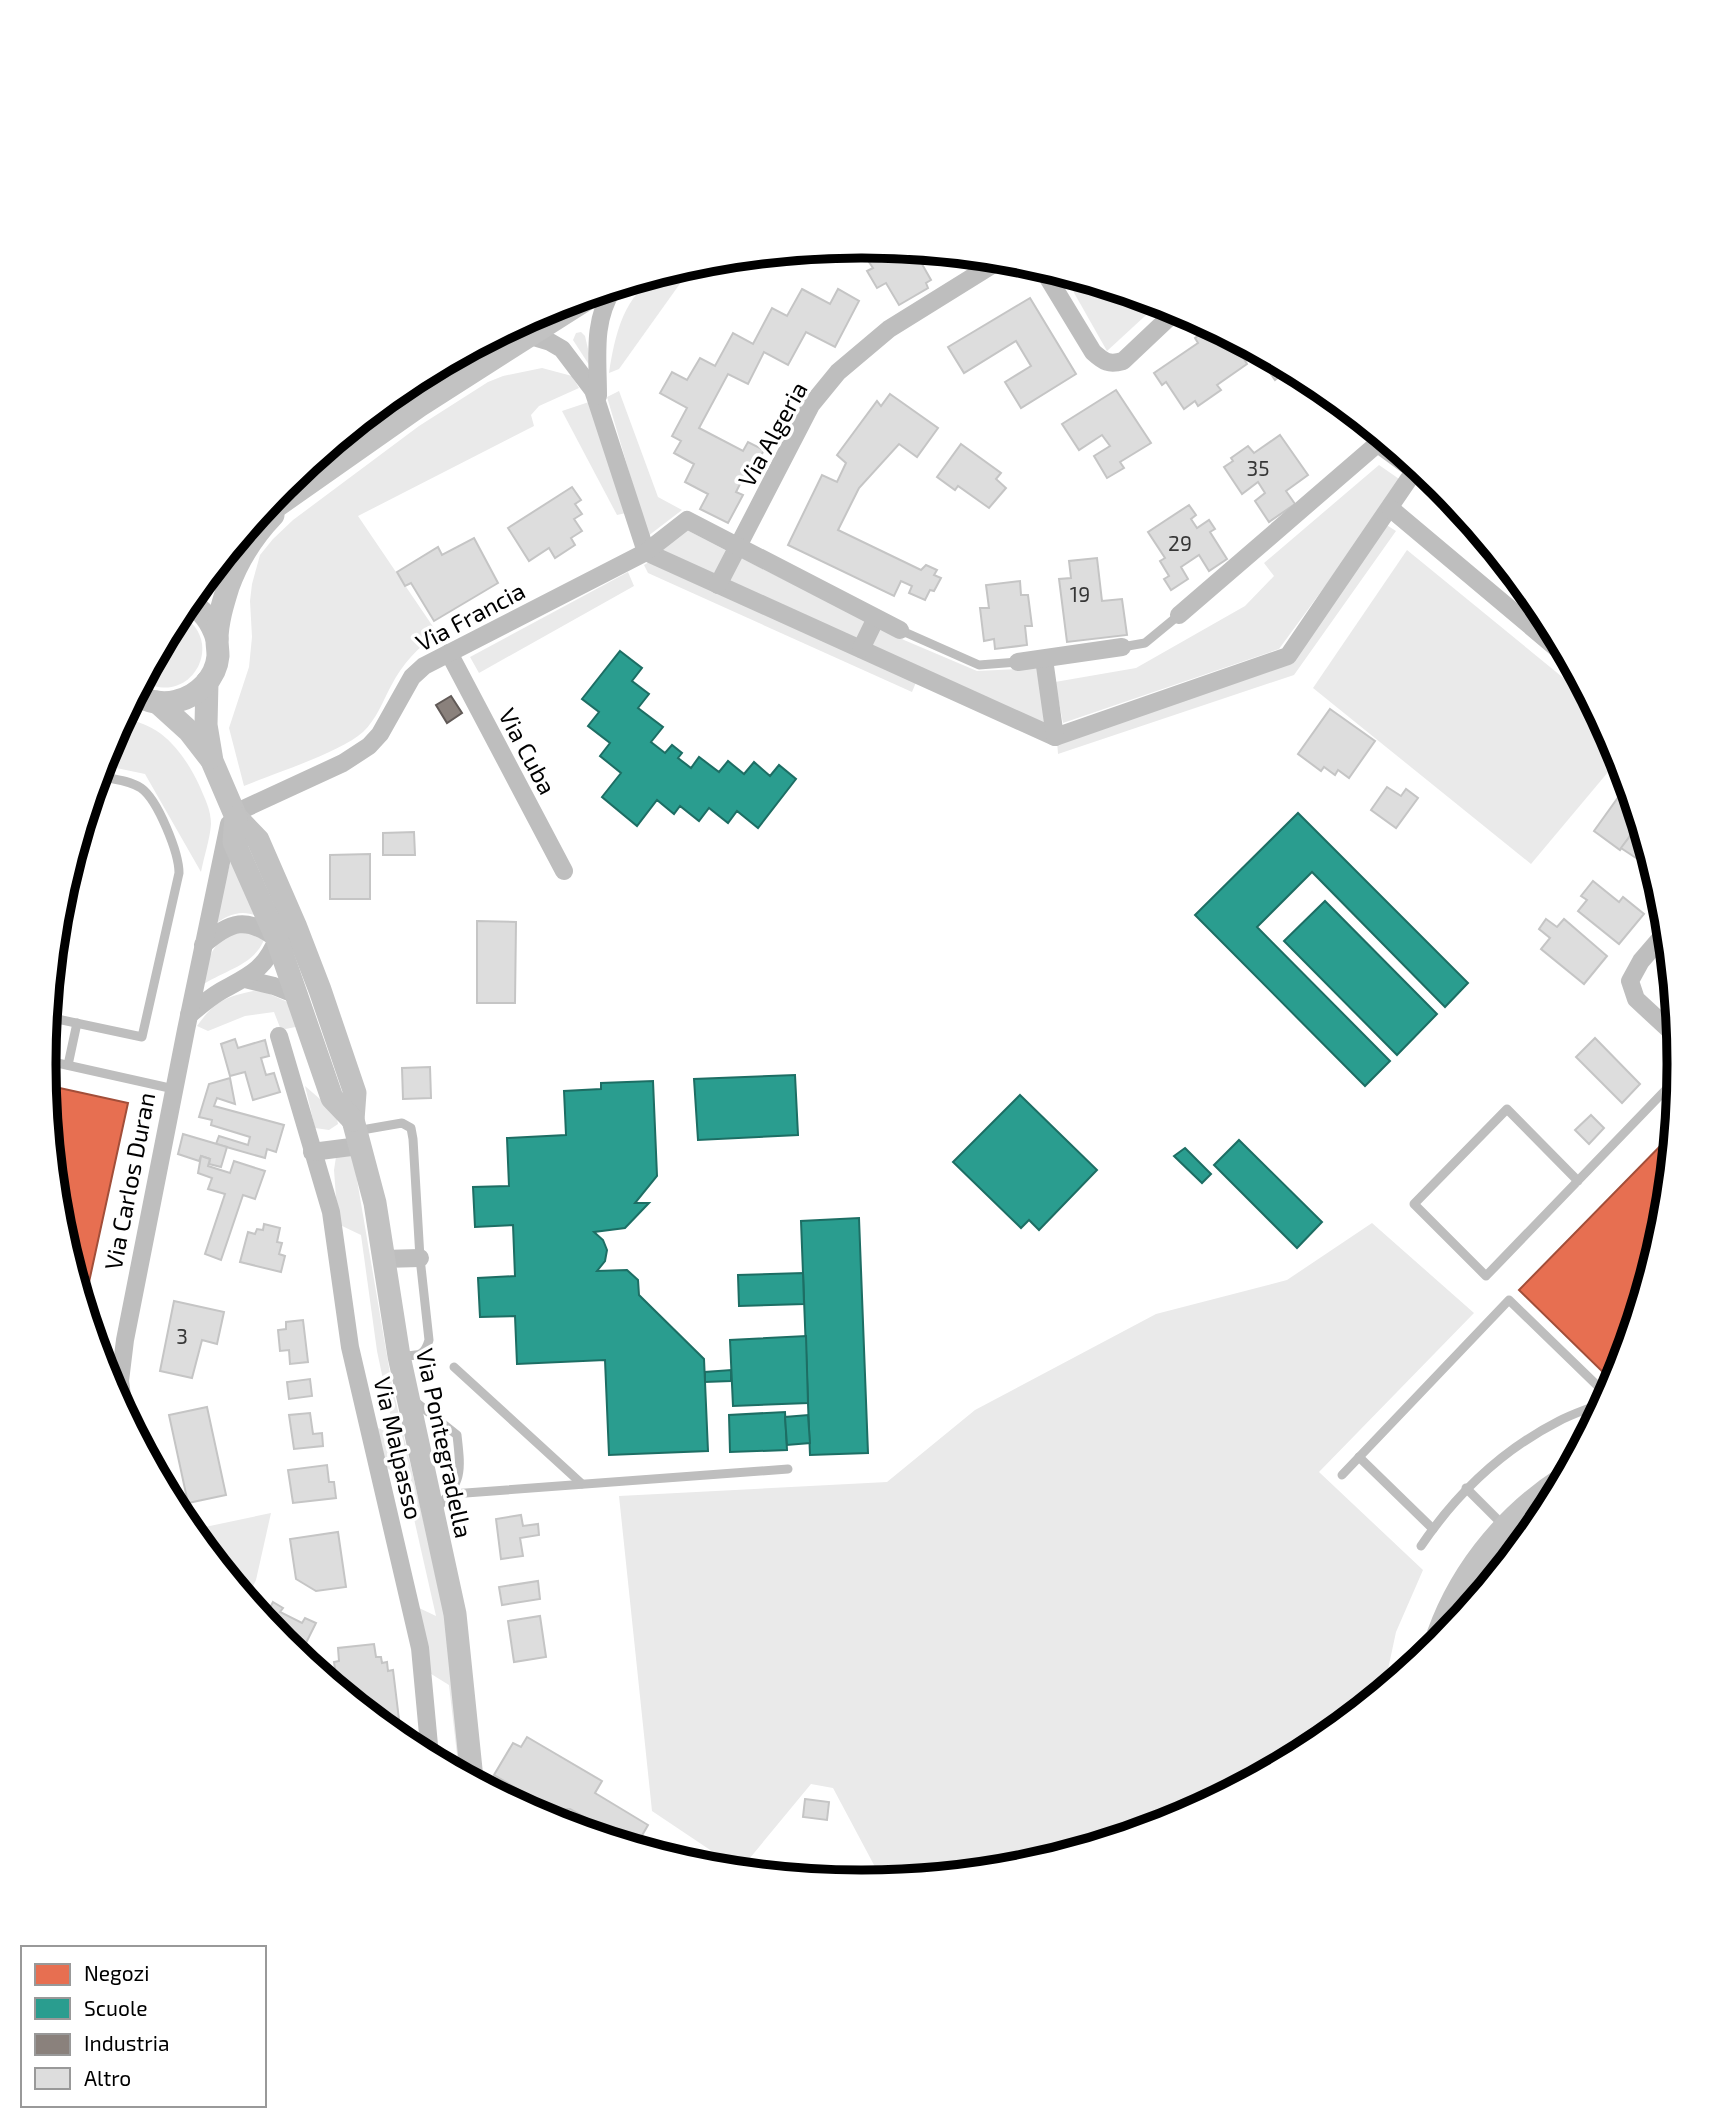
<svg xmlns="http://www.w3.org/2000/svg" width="1723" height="2128" font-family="'Exo 2',sans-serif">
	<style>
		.green { fill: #eaeaea }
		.shops { fill: #e76f51; stroke: #a24e39; stroke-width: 2 }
		.schools { fill: #2a9d8f; stroke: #1d6e64; stroke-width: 2 }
		.industry { fill: #8a817c; stroke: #615a57; stroke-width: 2 }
		.building { fill: #ddd; stroke: #c5c5c5; stroke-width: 2 }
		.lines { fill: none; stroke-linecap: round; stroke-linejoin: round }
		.lane { stroke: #bebebe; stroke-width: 9 }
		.street { stroke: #bebebe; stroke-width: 18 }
		.secondary { stroke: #c2c2c2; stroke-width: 23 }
		.labels { text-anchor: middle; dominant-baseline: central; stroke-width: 7; stroke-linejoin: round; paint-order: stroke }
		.number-label { font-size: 21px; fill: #373737 }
		.street-label { font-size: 24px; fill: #000; stroke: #fff }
		.rim { fill: none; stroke: #000; stroke-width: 9 }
	</style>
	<rect width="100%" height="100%" fill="#fff"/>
	<!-- green -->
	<g class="green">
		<path d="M694,264L619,369L609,373C615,336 623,293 662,274C672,270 684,267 694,264Z"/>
		<polygon points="1064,275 1158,304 1107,351"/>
		<polygon points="505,332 506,334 394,405 310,464 408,384"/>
		<polygon points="581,332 585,336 593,371 573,340 576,333"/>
		<path d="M542,368L572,376L579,388L539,406L531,415L534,426L358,516L438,634C417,648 403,663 391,686C383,701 376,720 363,732C339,753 275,773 244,786L229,728L249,667L252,637L250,601L252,584L260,555L273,539L293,520L419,426L488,382L503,376Z"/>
		<polygon points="619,391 658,497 682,510 648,536 607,397"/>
		<polygon points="592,401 626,513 617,515 562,411"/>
		<polygon points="1379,465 1402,481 1279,649 1063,723 1055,682 1136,668 1245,606 1274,576 1264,563"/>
		<polygon points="1385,524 1396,531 1294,675 1058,754 1057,741 1289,662"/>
		<polygon points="687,530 727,551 714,574 661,551"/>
		<polygon points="1407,550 1588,698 1617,751 1619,759 1531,864 1313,688"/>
		<polygon points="741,558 904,640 977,671 1037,668 1048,728 727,583"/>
		<polygon points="654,559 917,680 912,692 648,573 644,565"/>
		<polygon points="628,572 634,586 479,673 470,657"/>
		<path d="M179,614C229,640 190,709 143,681Z"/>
		<path d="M123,720C161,721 186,756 200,787C205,799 211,810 211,824C210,839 204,856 201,872L145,774L102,765L106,751Z"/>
		<path d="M233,853L259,917C242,909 228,914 213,926Z"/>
		<path d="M232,931L266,933C259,965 225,969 201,986C208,960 209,948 232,931Z"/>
		<path d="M253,991L265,992L292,1004L300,1026L281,1030L274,1012L245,1016L208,1031L197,1026C214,1002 225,997 253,991Z"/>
		<polygon points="305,1086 336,1113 338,1124 329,1130 315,1128"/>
		<polygon points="350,1155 353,1159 356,1174 392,1385 446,1618 463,1774 459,1772 449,1685 428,1672 417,1607 436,1616 405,1479 384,1466 376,1427 395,1436 377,1351 361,1235 338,1224 334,1170 336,1157"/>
		<polygon points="1372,1223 1474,1313 1319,1472 1423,1570 1396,1632 1384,1688 1315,1744 1174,1820 1021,1866 882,1880 833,1788 811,1784 740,1870 652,1811 619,1496 887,1482 975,1410 1156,1314 1287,1280"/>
		<polygon points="271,1513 256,1580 247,1599 191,1530"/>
		<path d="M1544,1513L1541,1519L1467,1609C1483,1570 1514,1541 1544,1513Z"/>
	</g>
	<!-- shops -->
	<g class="shops">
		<polygon points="46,1085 128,1103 84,1305 59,1223"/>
		<polygon points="1669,1137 1672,1139 1663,1224 1614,1383 1519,1290"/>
	</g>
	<!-- schools -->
	<g class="schools">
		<polygon points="620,651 642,668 632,681 649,694 638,708 663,727 651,742 665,753 672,745 682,753 678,758 691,768 699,757 719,772 728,761 744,774 754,762 770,776 779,765 796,779 758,828 737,811 728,823 709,808 699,821 680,806 674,814 657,800 637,826 602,797 621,773 600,756 610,743 588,726 599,712 582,699"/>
		<polygon points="1298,813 1468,983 1445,1007 1312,872 1257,927 1390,1061 1365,1086 1195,915"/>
		<polygon points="1325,901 1437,1014 1397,1055 1284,941"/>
		<polygon points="795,1075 798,1135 698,1140 694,1079"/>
		<polygon points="653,1081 657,1176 635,1203 649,1203 625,1228 594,1232 603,1240 607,1250 605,1261 597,1271 627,1270 638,1280 639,1295 704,1359 708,1451 609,1455 605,1360 517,1364 515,1316 480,1317 478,1278 515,1276 513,1225 475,1227 473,1187 509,1186 507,1138 566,1135 564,1091 601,1089 601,1083"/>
		<polygon points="1020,1095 1097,1170 1039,1230 1029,1220 1021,1228 953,1162"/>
		<polygon points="1239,1140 1322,1222 1297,1248 1214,1165"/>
		<polygon points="1185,1148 1211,1174 1202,1183 1174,1156"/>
		<polygon points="859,1218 868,1453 810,1455 801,1221"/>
		<polygon points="803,1273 804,1304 739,1306 738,1275"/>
		<polygon points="806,1336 808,1403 733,1406 730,1340"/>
		<polygon points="731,1370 731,1381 705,1382 705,1372"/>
		<polygon points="785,1412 787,1450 730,1452 729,1415"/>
		<polygon points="808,1415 810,1443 787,1445 785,1417"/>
	</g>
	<!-- industry -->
	<polygon class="industry" points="451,696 462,713 447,723 436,705"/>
	<!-- building -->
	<g class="building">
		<polygon points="878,248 907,251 912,260 918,257 931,280 926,283 928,288 899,305 886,283 877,288 867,271 873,268 865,256"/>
		<polygon points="802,289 830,304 838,289 859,301 835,347 806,332 788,365 764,352 748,384 728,374 699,428 743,451 748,442 764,450 746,484 741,482 736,492 743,495 728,523 700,509 708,494 685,482 694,464 674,453 681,441 672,436 687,408 660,393 672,372 687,380 700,358 715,366 733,333 753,344 772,308 787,316"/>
		<polygon points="1030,298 1076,374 1021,408 1005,382 1031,366 1016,341 964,373 948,347"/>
		<polygon points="1210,327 1253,350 1243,357 1247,364 1217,385 1221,390 1198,406 1195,401 1184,409 1166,382 1162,385 1154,373 1198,343 1195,338"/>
		<polygon points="1274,361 1288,369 1275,380 1266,367"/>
		<polygon points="1317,385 1330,396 1321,402 1315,395 1321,390"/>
		<polygon points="1116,390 1151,443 1120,462 1124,468 1107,478 1094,456 1110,446 1102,435 1079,450 1062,424"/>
		<polygon points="890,394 938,428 917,457 899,444 859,488 838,530 921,570 926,565 937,570 934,575 941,578 934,591 930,590 925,600 909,593 912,586 901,581 894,596 788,545 822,475 837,482 846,463 837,455 877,401 881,406"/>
		<polygon points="1334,399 1363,422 1356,428"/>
		<polygon points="1280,435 1308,475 1286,491 1295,504 1269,522 1255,501 1265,493 1258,482 1242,494 1224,467 1233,461 1231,458 1248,446 1254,453"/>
		<polygon points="961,444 1001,473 996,479 1006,488 989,508 958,486 955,490 937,477"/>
		<polygon points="572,487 581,500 575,504 582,514 574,519 582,531 571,538 575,545 555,558 549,548 529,561 508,528"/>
		<polygon points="1189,505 1196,515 1191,519 1197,528 1209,520 1215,529 1210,532 1227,559 1209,571 1199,555 1181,567 1188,579 1171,590 1164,579 1169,576 1160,561 1165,558 1148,532"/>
		<polygon points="474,538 498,583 434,621 411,583 405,586 397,572 438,547 442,555"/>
		<polygon points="1097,558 1102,601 1122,599 1127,635 1067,642 1059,579 1071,578 1069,561"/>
		<polygon points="1020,581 1021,595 1028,595 1032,626 1025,626 1027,645 995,649 994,639 984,641 980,608 989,608 986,585"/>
		<polygon points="1330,709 1375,741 1349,778 1338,770 1335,775 1324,767 1321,771 1298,754"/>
		<polygon points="1627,785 1639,824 1620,850 1594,831"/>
		<polygon points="1387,787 1401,796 1406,789 1418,798 1396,828 1371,810"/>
		<polygon points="1639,824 1647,849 1639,860 1621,848"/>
		<polygon points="414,832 415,855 383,855 383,833"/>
		<polygon points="370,854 370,899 330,899 330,855"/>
		<polygon points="1651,862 1658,886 1642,874"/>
		<polygon points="1593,881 1619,902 1623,897 1644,914 1619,944 1578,911 1587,900 1581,896"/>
		<polygon points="1546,919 1557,927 1564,919 1607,956 1584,984 1541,949 1550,938 1539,929"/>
		<polygon points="477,921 516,922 515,1003 477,1003"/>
		<polygon points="1595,1038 1640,1084 1622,1103 1576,1057"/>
		<polygon points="235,1039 238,1048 265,1040 269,1056 261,1058 266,1075 274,1073 280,1092 253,1100 245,1072 230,1076 221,1044"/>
		<polygon points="430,1067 431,1098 403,1099 402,1068"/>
		<polygon points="230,1078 235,1104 217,1098 214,1106 284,1125 276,1152 267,1149 265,1158 216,1144 219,1136 248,1145 250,1137 211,1125 212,1120 199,1117 209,1084"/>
		<polygon points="1591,1115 1604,1128 1589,1144 1575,1130"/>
		<polygon points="183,1134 227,1147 221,1167 209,1164 210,1159 201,1156 199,1161 178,1154"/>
		<polygon points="201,1156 210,1159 208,1166 230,1173 234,1161 265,1171 255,1199 243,1195 221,1260 205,1254 225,1194 208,1189 212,1178 198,1173"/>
		<polygon points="264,1224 280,1228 277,1242 282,1243 279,1254 285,1256 281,1272 240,1262 248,1232 255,1234 257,1229 263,1230"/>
		<polygon points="174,1301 224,1312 217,1344 202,1340 192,1378 160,1371"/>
		<polygon points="303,1320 308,1362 290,1364 289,1350 280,1351 278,1330 286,1329 286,1322"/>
		<polygon points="310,1379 312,1396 289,1399 287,1382"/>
		<polygon points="207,1407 226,1495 188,1503 169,1415"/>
		<polygon points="310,1413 313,1434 322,1433 323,1446 294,1449 289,1415"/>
		<polygon points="327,1465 329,1482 334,1482 336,1498 293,1503 288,1470"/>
		<polygon points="521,1515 523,1526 538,1524 539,1535 520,1538 523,1556 501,1559 496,1519"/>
		<polygon points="338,1532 346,1587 316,1591 296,1579 290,1539"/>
		<polygon points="538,1581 540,1599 502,1605 499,1587"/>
		<polygon points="273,1602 283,1608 280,1612 302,1623 305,1618 316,1623 301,1653 291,1648 293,1645 279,1637 264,1619"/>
		<polygon points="540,1616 546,1657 514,1662 508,1621"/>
		<polygon points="374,1644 376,1657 381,1657 382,1663 387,1662 388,1671 393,1670 401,1736 327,1678 331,1678 330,1669 335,1669 334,1662 339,1661 338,1648"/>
		<polygon points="527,1737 602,1781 595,1793 648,1825 636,1846 570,1809 553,1810 494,1775 513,1743 521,1747"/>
		<polygon points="805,1799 829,1802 827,1820 803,1817"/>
		<polygon points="779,1866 789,1875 773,1873"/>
	</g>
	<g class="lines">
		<!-- lane -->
		<g class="lane">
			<polyline points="900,630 979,665 1018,662"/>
			<polyline points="1122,647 1145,643 1179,615"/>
			<path d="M48,1017L142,1037L179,873C179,853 158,800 141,788C129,780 112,779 98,776"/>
			<polyline points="44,1060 174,1089"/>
			<polyline points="45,1060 54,1018"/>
			<polyline points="68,1065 77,1023"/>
			<path d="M356,1131L402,1123L411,1128L413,1139L420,1258L429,1340C424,1358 417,1355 400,1356"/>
			<path d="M1578,1181L1507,1109L1414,1204L1486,1276C1550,1210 1614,1143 1678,1077"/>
			<polyline points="454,1367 582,1484"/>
			<path d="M412,1399L457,1435C461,1471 463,1482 436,1509"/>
			<polyline points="1359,1457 1433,1529"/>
			<polyline points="1342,1475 1509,1300 1607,1395"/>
			<polyline points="1466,1488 1504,1526"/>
			<polyline points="452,1494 788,1469"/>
			<path d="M1421,1546C1457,1493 1502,1450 1559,1421C1574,1413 1589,1409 1604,1402"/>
		</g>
		<!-- street -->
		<g class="street">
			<path d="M1042,268L1093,352C1104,362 1109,365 1123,361L1177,310"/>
			<polyline points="530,336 550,342 562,349 593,390 646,552 1055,737 1288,656 1417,467"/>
			<path d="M598,396C598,358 592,322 613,289"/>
			<polyline points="1378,444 1415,471"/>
			<polyline points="1390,508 1566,656"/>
			<polyline points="718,585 811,405 838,372 889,329 1000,260"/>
			<polyline points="1179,615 1383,439"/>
			<polyline points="861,649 876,618"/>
			<polyline points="449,653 564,871"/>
			<polyline points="1044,659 1055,737"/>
			<polyline points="1018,662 1122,647"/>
			<polyline points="235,813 343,763 369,746 380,734 412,677 424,666 646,552 687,520 900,630"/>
			<polyline points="1666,932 1641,961 1630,981 1636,999 1677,1037"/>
			<polyline points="245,979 274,986 299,996"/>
			<path d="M189,1015C199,1007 209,998 221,991C248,976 265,970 277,939C246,916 231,921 203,945"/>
			<polyline points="1671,1032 1678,1056"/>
			<polyline points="279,1036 331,1212 350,1347 420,1648 430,1756"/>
			<polyline points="312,1152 359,1146"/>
			<polyline points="383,1259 420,1258"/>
			<polyline points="124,1411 120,1381 125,1340 186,1030 229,824"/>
		</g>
		<!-- secondary -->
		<g class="secondary">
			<polyline points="254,522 419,406 593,295"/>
			<path d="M188,602C204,610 212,623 217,639"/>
			<polyline points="207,682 206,725 212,761 236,817 258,840 295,925 320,990 355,1093 353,1120 375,1203 399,1356 455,1614 472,1779"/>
			<path d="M136,695C149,702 163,705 177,701C198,696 216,678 218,656C218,650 217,645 217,640C217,622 223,603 228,587C238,559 253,536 273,515"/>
			<polyline points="157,702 189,731 210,758"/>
			<polyline points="236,817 234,842 277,939 332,1098 353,1120"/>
			<path d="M1434,1647C1455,1578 1503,1517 1562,1479"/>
		</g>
	</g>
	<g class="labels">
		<!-- number labels -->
		<g class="number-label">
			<text x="1258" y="467">35</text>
			<text x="1180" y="542">29</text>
			<text x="1080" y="593">19</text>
			<text x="182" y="1335">3</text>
		</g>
		<!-- street labels -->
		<g class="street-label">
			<text transform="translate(772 434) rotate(-61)">Via Algeria</text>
			<text transform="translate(470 616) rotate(-28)">Via Francia</text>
			<text transform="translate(528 751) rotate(62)">Via Cuba</text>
			<text transform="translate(129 1181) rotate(-79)">Via Carlos Duran</text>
			<text transform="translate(445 1443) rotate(78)">Via Pontegradella</text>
			<text transform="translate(399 1448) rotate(77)">Via Malpasso</text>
		</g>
	</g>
	<!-- crop -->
	<path d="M0 0H1723V2128H0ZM861 258H862A805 805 0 0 1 1667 1063V1065A805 805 0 0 1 862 1870H861A805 805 0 0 1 56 1065V1063A805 805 0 0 1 861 258Z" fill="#fff" fill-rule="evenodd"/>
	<path class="rim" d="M861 258H862A805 805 0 0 1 1667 1063V1065A805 805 0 0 1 862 1870H861A805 805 0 0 1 56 1065V1063A805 805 0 0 1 861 258Z"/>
	<!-- legend -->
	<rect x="21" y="1946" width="245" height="161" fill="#ffffff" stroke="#999999" stroke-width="2"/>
	<rect x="35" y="1964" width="35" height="21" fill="#e76f51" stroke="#999999" stroke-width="2"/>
	<text x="84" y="1981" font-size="21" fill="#000000">Negozi</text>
	<rect x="35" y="1998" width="35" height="21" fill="#2a9d8f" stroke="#999999" stroke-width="2"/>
	<text x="84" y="2016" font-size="21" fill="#000000">Scuole</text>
	<rect x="35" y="2034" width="35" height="21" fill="#8a817c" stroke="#999999" stroke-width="2"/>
	<text x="84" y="2051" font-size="21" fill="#000000">Industria</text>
	<rect x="35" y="2068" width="35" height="21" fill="#dddddd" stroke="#999999" stroke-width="2"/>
	<text x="84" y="2086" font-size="21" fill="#000000">Altro</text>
</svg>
